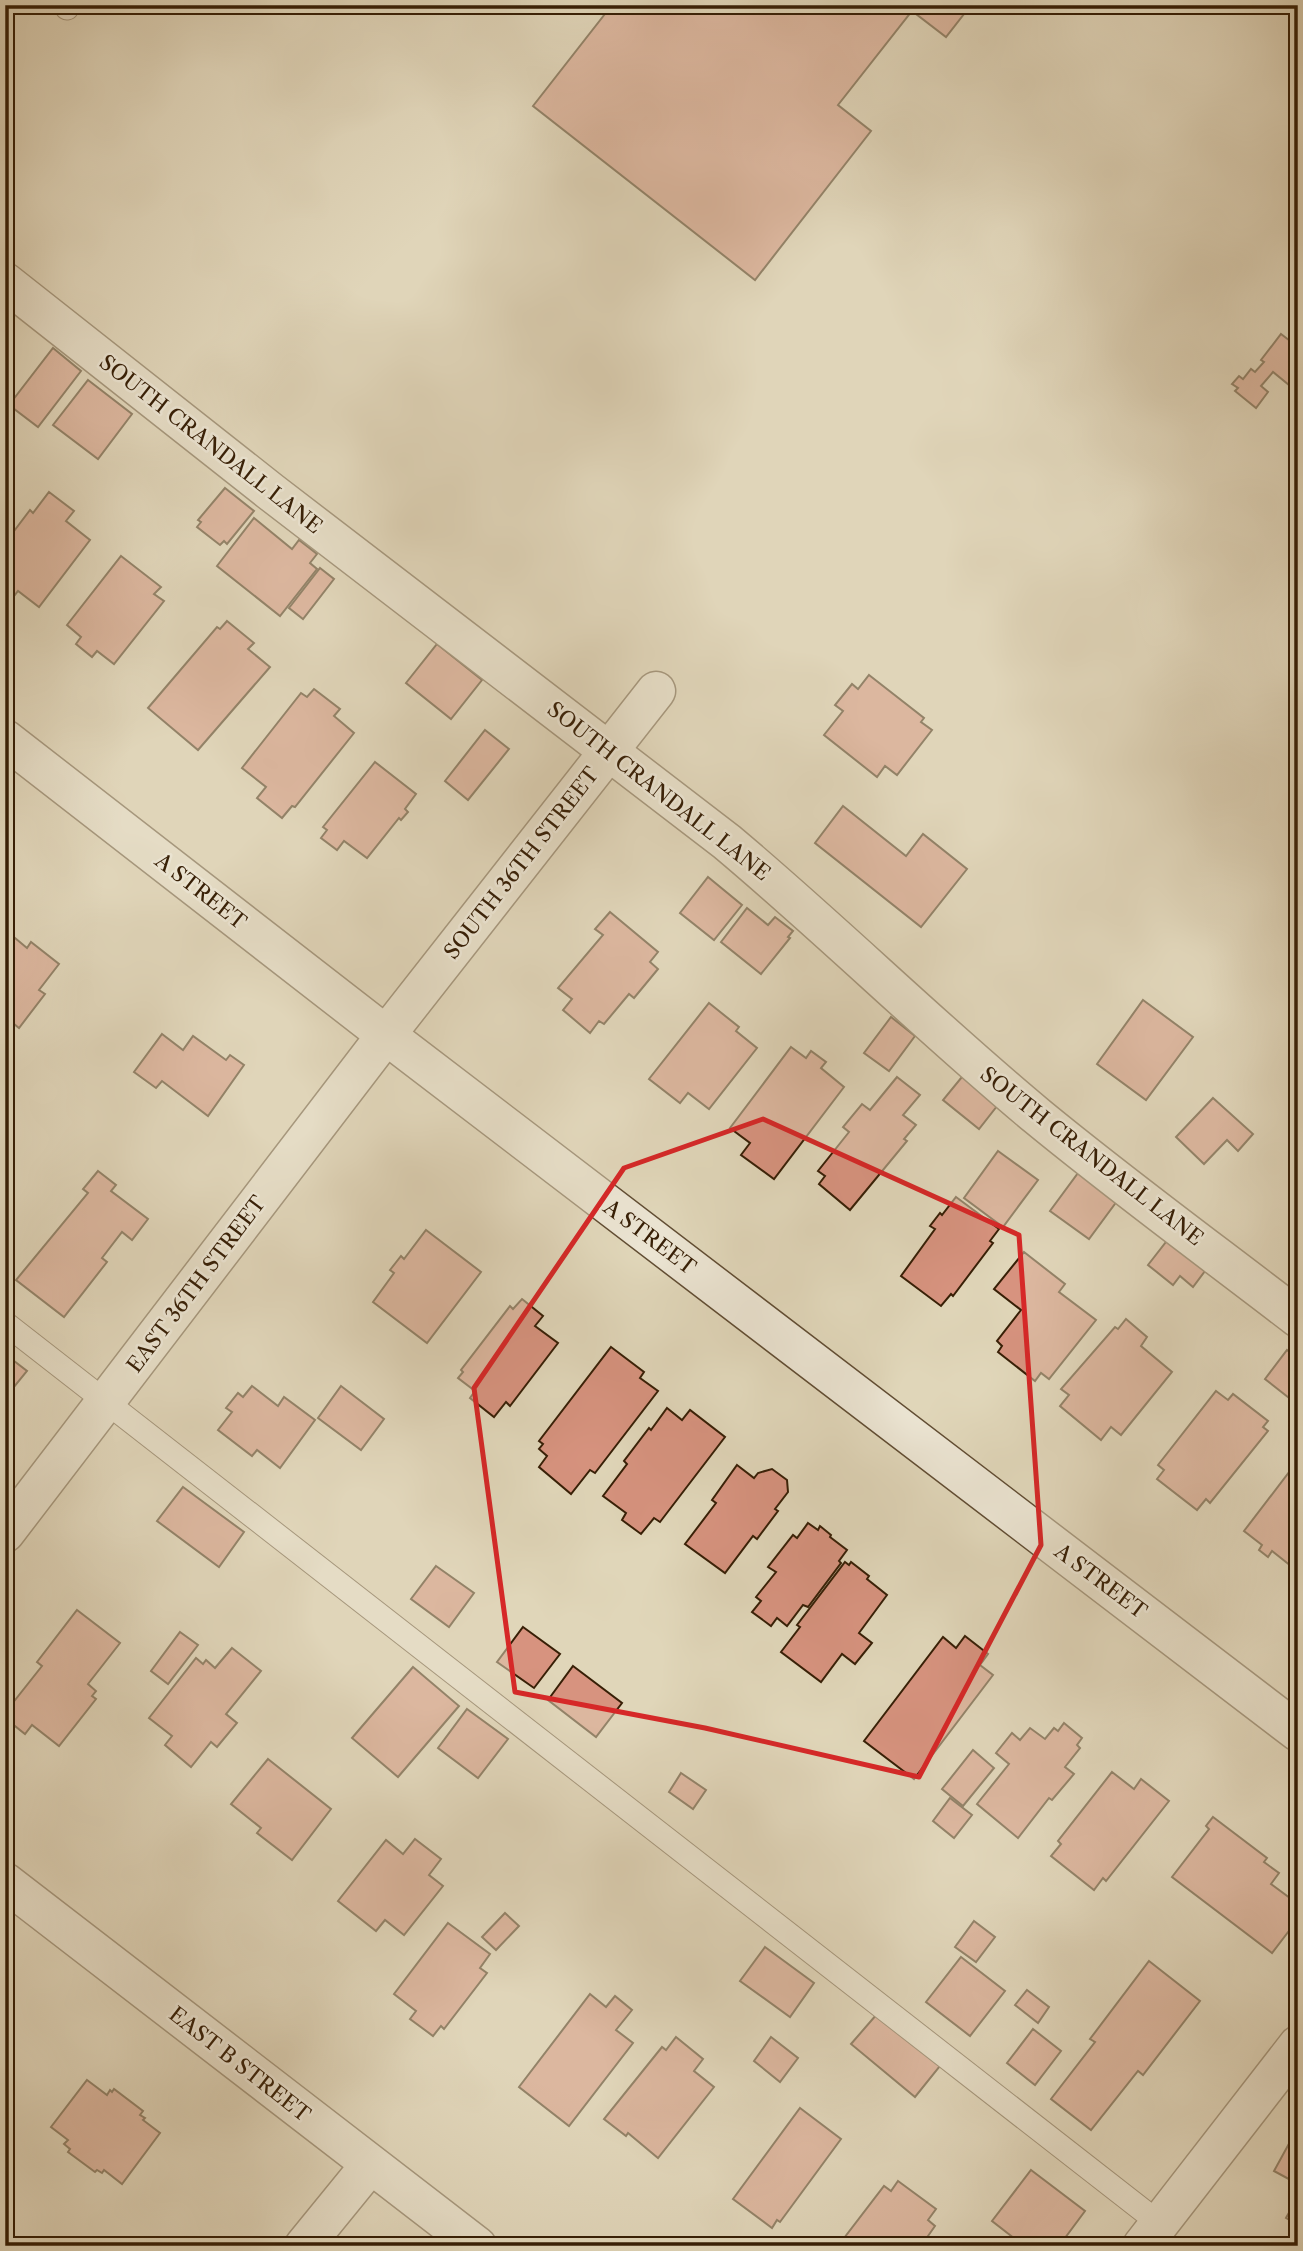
<svg xmlns="http://www.w3.org/2000/svg" width="1303" height="2251" font-family="'Libre Caslon Text',serif">
	<style>
		.building { fill: #d7937f; stroke: #371f06; stroke-width: 2 }
		.lines { fill: none; stroke-linecap: round; stroke-linejoin: round }
		.lane-casing { stroke: #614d33; stroke-width: 25 }
		.street-casing { stroke: #614d33; stroke-width: 41 }
		.lane { stroke: #ebe4d2; stroke-width: 23 }
		.street { stroke: #ebe4d2; stroke-width: 38 }
		.marked { fill: none; stroke: #d62828; stroke-width: 5; stroke-linejoin: round }
		.labels { text-anchor: middle; dominant-baseline: central; stroke-width: 5; stroke-linejoin: round; paint-order: stroke }
		.street-label { font-size: 21px; fill: #371f06; stroke: #ebe4d2 }
	</style>
	<rect width="100%" height="100%" fill="#e0d6b9"/>
	<filter id="stains"><feTurbulence type="fractalNoise" baseFrequency=".00286" numOctaves="4"/><feColorMatrix values="0 0 0 0 .2 0 0 0 0 .09 0 0 0 0 .02 0 0 0 .5 -.17"/></filter>
	<radialGradient id="worn" r=".72"><stop offset=".6" stop-color="#630" stop-opacity="0"/><stop offset="1" stop-color="#630" stop-opacity=".3"/></radialGradient>
	<!-- building -->
	<g class="building">
		<polygon points="612,5 971,5 946,37 912,11 838,105 871,131 755,280 533,106"/>
		<polygon points="1281,334 1298,347 1298,373 1289,385 1273,372 1261,386 1268,392 1256,408 1235,391 1238,388 1232,384 1239,376 1243,379 1251,369 1255,372 1264,362 1261,360"/>
		<polygon points="53,348 81,371 38,427 9,405"/>
		<polygon points="88,380 132,414 98,459 53,425"/>
		<polygon points="225,488 254,511 227,544 224,541 220,545 197,527 201,522 198,520"/>
		<polygon points="49,492 74,511 66,521 90,540 39,607 18,591 8,604 5,601 5,543 30,510 33,513"/>
		<polygon points="254,518 292,549 299,540 317,554 310,563 317,569 280,616 217,566"/>
		<polygon points="121,556 161,587 154,594 164,601 114,664 97,651 92,657 76,644 81,637 67,625"/>
		<polygon points="320,568 334,579 303,619 289,608"/>
		<polygon points="227,621 254,643 248,649 270,667 198,750 148,708 217,627 220,629"/>
		<polygon points="437,644 482,680 451,719 406,683"/>
		<polygon points="869,675 924,718 921,722 932,730 897,775 885,766 877,777 824,735 843,711 835,705 852,684 858,689"/>
		<polygon points="314,689 340,709 334,716 354,733 295,807 292,806 282,818 257,798 266,787 242,768 301,693 307,697"/>
		<polygon points="485,730 509,749 468,800 445,781"/>
		<polygon points="375,762 416,794 405,809 408,812 401,820 399,818 367,858 344,841 337,850 321,838 327,830 323,827"/>
		<polygon points="843,806 906,856 923,834 967,869 921,927 815,843"/>
		<polygon points="708,877 742,905 714,940 680,913"/>
		<polygon points="747,908 768,925 775,917 793,931 788,937 790,938 761,974 721,942"/>
		<polygon points="610,912 658,952 650,962 658,969 634,998 629,994 604,1024 599,1021 590,1033 563,1010 572,999 558,988 603,935 595,929"/>
		<polygon points="9,933 27,948 31,942 59,964 39,990 45,994 19,1028 14,1024 5,1036 5,938"/>
		<polygon points="1143,1000 1193,1037 1146,1100 1097,1064"/>
		<polygon points="709,1003 739,1027 736,1031 757,1048 709,1109 688,1093 680,1103 649,1079"/>
		<polygon points="891,1017 915,1036 889,1071 864,1053"/>
		<polygon points="162,1034 183,1050 193,1036 226,1060 230,1055 244,1065 208,1116 162,1081 156,1088 134,1072"/>
		<polygon points="791,1047 806,1058 811,1051 826,1062 821,1068 844,1087 774,1179 741,1155 750,1143 730,1128"/>
		<polygon points="966,1072 1001,1101 979,1129 943,1100"/>
		<polygon points="897,1077 920,1095 903,1115 916,1125 904,1139 907,1141 850,1210 819,1184 825,1176 818,1171 849,1132 843,1127 862,1104 870,1110"/>
		<polygon points="1213,1098 1253,1134 1238,1151 1227,1140 1204,1164 1176,1137"/>
		<polygon points="998,1151 1038,1180 1003,1227 964,1198"/>
		<polygon points="1081,1169 1120,1197 1089,1239 1050,1211"/>
		<polygon points="98,1171 116,1185 111,1191 148,1219 132,1240 122,1232 102,1258 107,1262 64,1317 16,1280 88,1193 83,1189"/>
		<polygon points="956,1197 999,1229 990,1241 993,1243 953,1296 951,1294 941,1306 901,1276 935,1229 930,1226 940,1213 942,1215"/>
		<polygon points="426,1230 481,1272 427,1343 373,1302 394,1273 390,1270 401,1256 404,1259"/>
		<polygon points="1173,1233 1211,1263 1193,1287 1180,1276 1173,1285 1148,1265"/>
		<polygon points="1024,1252 1065,1284 1059,1292 1096,1320 1049,1379 1041,1373 1035,1381 998,1352 1002,1346 997,1341 1021,1310 994,1289"/>
		<polygon points="522,1299 543,1316 535,1326 558,1343 510,1406 506,1402 494,1417 470,1398 475,1391 458,1378 463,1372 461,1370 510,1306 513,1309"/>
		<polygon points="1126,1319 1147,1337 1141,1346 1172,1372 1121,1435 1111,1427 1101,1440 1060,1406 1069,1395 1061,1389 1115,1327 1118,1329"/>
		<polygon points="611,1347 644,1372 640,1378 658,1391 595,1473 590,1470 571,1494 539,1467 547,1456 539,1449 543,1444 539,1441"/>
		<polygon points="1287,1350 1298,1359 1298,1405 1265,1379"/>
		<polygon points="5,1354 27,1371 5,1398"/>
		<polygon points="252,1386 278,1406 284,1397 315,1420 280,1468 257,1450 252,1456 218,1430 232,1412 226,1408 238,1393 243,1397"/>
		<polygon points="341,1386 384,1419 361,1450 318,1418"/>
		<polygon points="1216,1391 1228,1400 1233,1394 1268,1421 1263,1427 1268,1431 1210,1503 1206,1499 1197,1510 1157,1479 1164,1470 1158,1465"/>
		<polygon points="667,1408 682,1420 690,1410 725,1437 660,1522 654,1518 641,1534 622,1520 626,1513 603,1496 627,1464 624,1461 649,1428 651,1430"/>
		<polygon points="737,1465 754,1478 758,1473 772,1469 787,1480 788,1492 775,1509 778,1511 757,1539 753,1536 725,1573 685,1544 716,1503 712,1500"/>
		<polygon points="1293,1467 1298,1471 1296,1570 1272,1551 1268,1557 1259,1550 1262,1545 1244,1531"/>
		<polygon points="183,1487 244,1532 219,1567 157,1521"/>
		<polygon points="808,1523 818,1530 820,1526 831,1535 830,1537 847,1550 839,1561 841,1563 808,1607 803,1605 787,1626 777,1618 771,1626 752,1612 761,1601 756,1597 776,1572 768,1567 793,1535 797,1538"/>
		<polygon points="845,1562 849,1565 851,1562 869,1576 867,1579 887,1595 859,1633 872,1643 855,1664 842,1654 821,1682 781,1652 800,1627 797,1625"/>
		<polygon points="436,1566 474,1593 449,1627 411,1599"/>
		<polygon points="77,1610 120,1643 88,1684 96,1691 92,1696 96,1699 59,1746 32,1725 25,1734 5,1718 11,1711 8,1709 42,1666 37,1662"/>
		<polygon points="523,1627 560,1654 534,1688 497,1662"/>
		<polygon points="180,1632 198,1645 168,1684 151,1671"/>
		<polygon points="965,1636 988,1654 980,1665 993,1675 914,1779 864,1741 943,1637 956,1648"/>
		<polygon points="232,1648 261,1671 226,1714 237,1723 217,1747 211,1742 191,1767 165,1745 172,1736 149,1718 196,1658 203,1664 206,1660 215,1668"/>
		<polygon points="573,1666 622,1703 596,1737 548,1700"/>
		<polygon points="413,1667 459,1706 398,1777 352,1738"/>
		<polygon points="467,1709 508,1739 478,1778 438,1748"/>
		<polygon points="1064,1723 1082,1738 1077,1745 1080,1748 1065,1767 1074,1774 1052,1800 1049,1798 1018,1838 977,1804 1009,1764 996,1753 1012,1733 1020,1740 1030,1728 1045,1739 1054,1728 1058,1731"/>
		<polygon points="973,1750 994,1768 963,1806 942,1789"/>
		<polygon points="268,1759 331,1809 292,1860 257,1833 261,1828 231,1804"/>
		<polygon points="1112,1772 1134,1789 1141,1779 1169,1801 1106,1881 1103,1878 1094,1890 1051,1856 1061,1844 1058,1841"/>
		<polygon points="681,1773 706,1790 693,1809 669,1792"/>
		<polygon points="950,1798 972,1815 954,1838 933,1821"/>
		<polygon points="1213,1817 1267,1858 1264,1862 1279,1873 1271,1884 1298,1904 1298,1919 1272,1953 1172,1877 1209,1829 1206,1826"/>
		<polygon points="415,1839 441,1859 429,1875 443,1886 404,1935 385,1920 376,1931 338,1901 386,1840 403,1854"/>
		<polygon points="505,1913 519,1926 496,1950 482,1937"/>
		<polygon points="974,1921 995,1937 976,1962 955,1947"/>
		<polygon points="448,1923 490,1954 480,1968 487,1973 444,2029 441,2026 433,2036 410,2019 416,2011 394,1994"/>
		<polygon points="765,1947 814,1983 790,2017 740,1981"/>
		<polygon points="961,1957 1005,1991 970,2036 926,2002"/>
		<polygon points="1149,1961 1200,2001 1143,2075 1138,2071 1091,2130 1051,2099 1095,2042 1090,2039"/>
		<polygon points="1027,1990 1049,2007 1038,2023 1015,2005"/>
		<polygon points="590,1994 606,2007 615,1996 632,2010 616,2030 633,2043 569,2126 519,2087"/>
		<polygon points="877,2014 940,2066 915,2097 851,2044"/>
		<polygon points="1033,2029 1061,2051 1035,2085 1007,2063"/>
		<polygon points="676,2037 703,2059 694,2071 714,2087 658,2158 628,2133 626,2136 604,2119 662,2047 666,2050"/>
		<polygon points="771,2037 798,2058 780,2082 754,2061"/>
		<polygon points="87,2080 107,2095 110,2090 112,2092 114,2089 143,2111 140,2115 145,2118 143,2120 160,2133 122,2184 104,2170 102,2173 97,2170 95,2172 68,2152 70,2149 64,2144 68,2140 51,2127"/>
		<polygon points="800,2108 841,2139 780,2222 777,2220 772,2228 733,2199"/>
		<polygon points="1297,2129 1298,2129 1298,2184 1274,2171"/>
		<polygon points="1031,2170 1085,2211 1059,2246 1024,2246 992,2221"/>
		<polygon points="898,2181 936,2209 928,2220 935,2226 921,2246 838,2246 884,2186 891,2191"/>
		<polygon points="1298,2197 1298,2225 1286,2218"/>
	</g>
	<g class="lines">
		<defs>
			<g id="lane">
				<polyline points="67,8 69,5"/>
				<polyline points="5,1323 1159,2223"/>
			</g>
			<g id="street">
				<path d="M5,282L271,492L727,842C833,931 931,1028 1037,1116C1122,1186 1211,1251 1298,1318"/>
				<polyline points="5,739 386,1035 1298,1732"/>
				<polyline points="5,1533 386,1035 656,691"/>
				<polyline points="5,1882 477,2246"/>
				<polyline points="304,2246 370,2165"/>
				<polyline points="1142,2246 1298,2045"/>
			</g>
		</defs>
		<!-- lane casing -->
		<use href="#lane" class="lane-casing"/>
		<!-- street casing -->
		<use href="#street" class="street-casing"/>
		<!-- lane -->
		<use href="#lane" class="lane"/>
		<!-- street -->
		<use href="#street" class="street"/>
	</g>
	<!-- marked area -->
	<path d="M0 0H1303V2251H0ZM763,1119L1019,1235L1041,1545L919,1777L705,1728L515,1692L474,1388L624,1168Z" fill="#e0d6b9" fill-opacity=".55" fill-rule="evenodd"/>
	<path class="marked" d="M763,1119L1019,1235L1041,1545L919,1777L705,1728L515,1692L474,1388L624,1168Z"/>
	<g class="labels">
		<!-- street labels -->
		<g class="street-label">
			<text transform="translate(211 444) rotate(38)">SOUTH CRANDALL LANE</text>
			<text transform="translate(659 791) rotate(38)">SOUTH CRANDALL LANE</text>
			<text transform="translate(521 863) rotate(-52)">SOUTH 36TH STREET</text>
			<text transform="translate(201 891) rotate(38)">A STREET</text>
			<text transform="translate(1092 1156) rotate(38)">SOUTH CRANDALL LANE</text>
			<text transform="translate(650 1237) rotate(37)">A STREET</text>
			<text transform="translate(196 1284) rotate(-53)">EAST 36TH STREET</text>
			<text transform="translate(1101 1581) rotate(37)">A STREET</text>
			<text transform="translate(240 2064) rotate(38)">EAST B STREET</text>
		</g>
	</g>
	<!-- margin -->
	<rect width="1303" height="2251" fill="none" stroke="#e0d6b9" stroke-width="28"/>
	<rect x="7" y="7" width="1289" height="2237" fill="none" stroke="#371f06" stroke-width="3.5"/>
	<rect x="14" y="14" width="1275" height="2223" fill="none" stroke="#371f06" stroke-width="2"/>
	<rect width="100%" height="100%" filter="url(#stains)"/>
	<rect width="100%" height="100%" fill="url(#worn)"/>
</svg>
